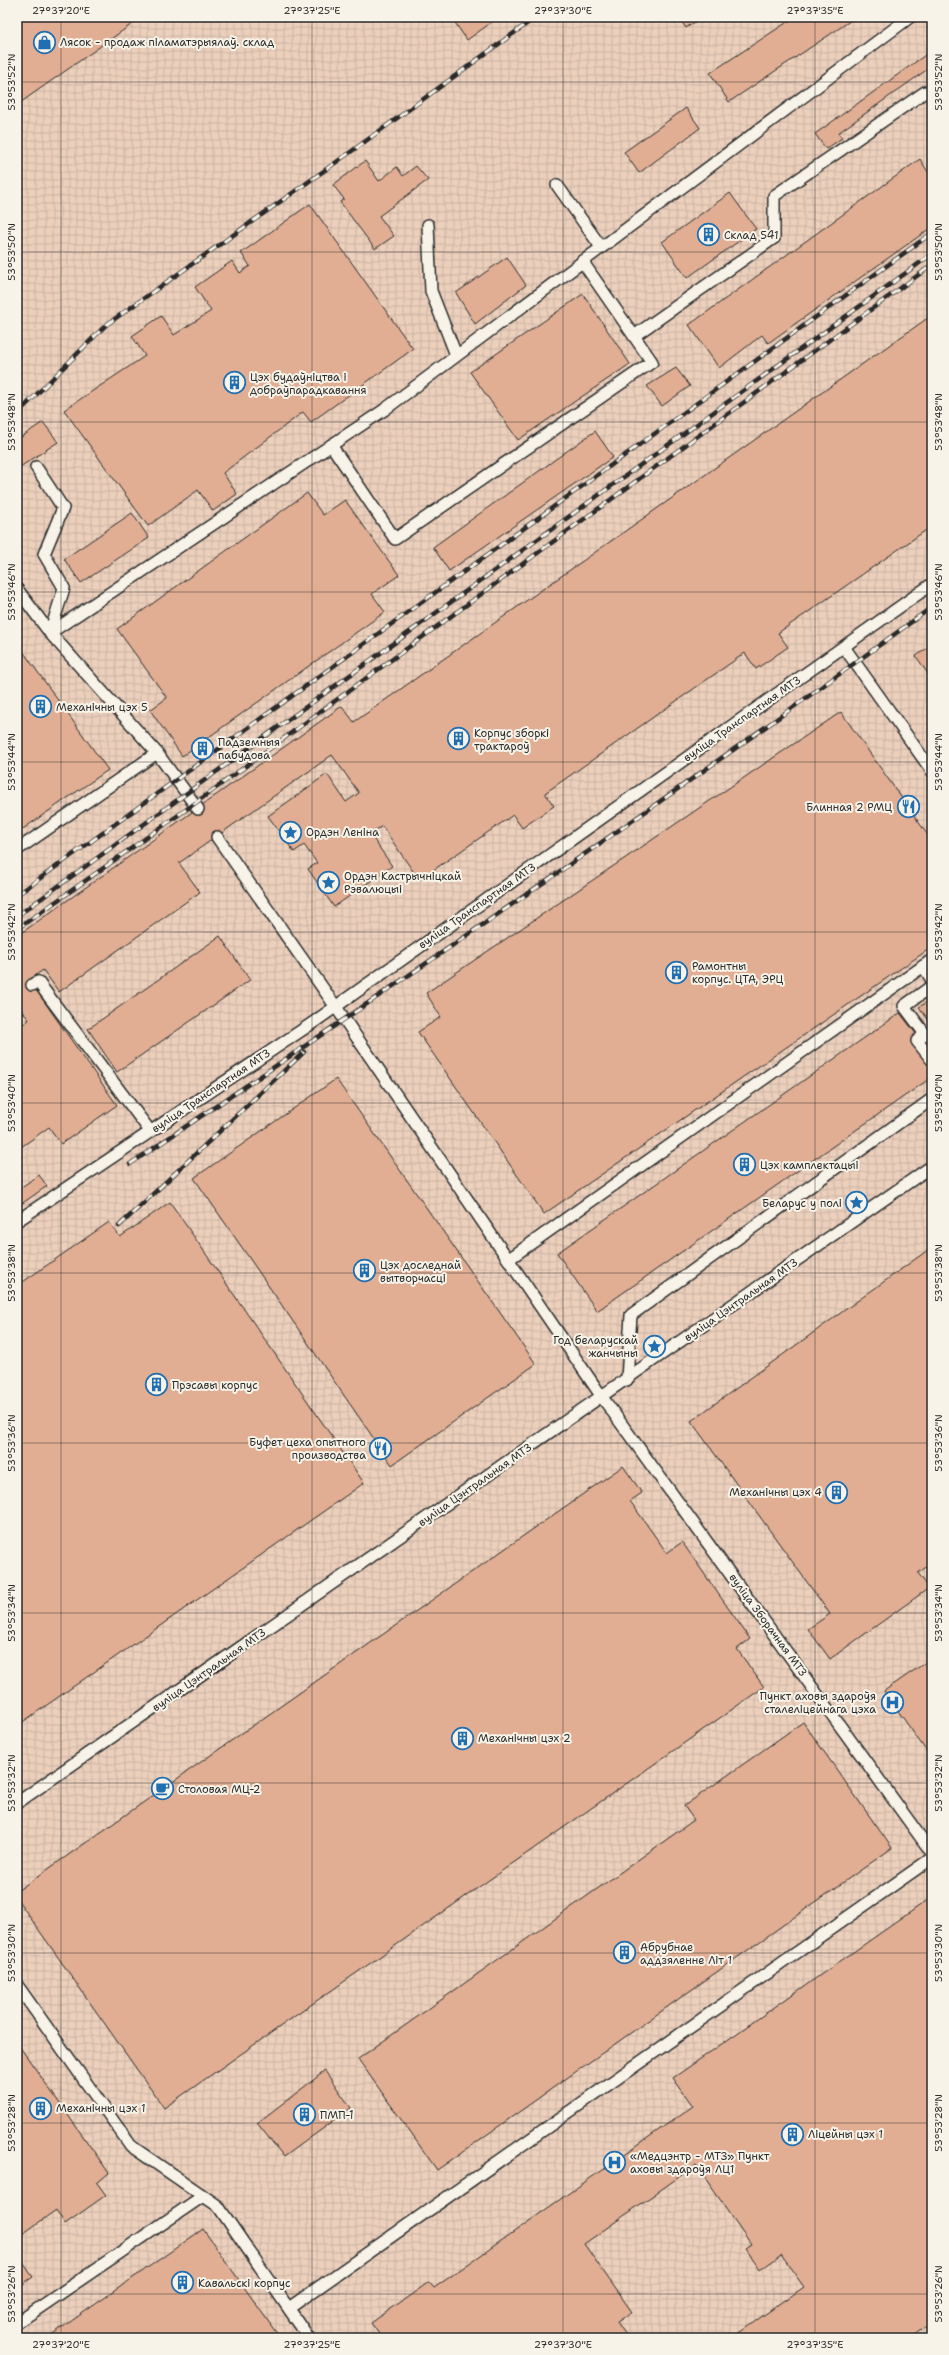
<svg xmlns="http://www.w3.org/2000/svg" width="949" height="2355" font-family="'Shantell Sans',sans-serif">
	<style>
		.industrial { fill: url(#industrial-grid) }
		.building { fill: #e1ae93; stroke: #2b2b2b }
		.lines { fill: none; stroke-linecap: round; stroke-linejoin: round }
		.lane-casing { stroke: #2b2b2b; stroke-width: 14 }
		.lane { stroke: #f7f3e8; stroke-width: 11 }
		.rail-casing { stroke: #2b2b2b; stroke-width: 4.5 }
		.rail { stroke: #f7f3e8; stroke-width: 3; stroke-dasharray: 9; stroke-linecap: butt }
		.ticks { fill: none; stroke: #2b2b2b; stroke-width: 1; stroke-opacity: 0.45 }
		.labels { text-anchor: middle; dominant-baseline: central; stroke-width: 4; stroke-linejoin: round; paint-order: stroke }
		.poi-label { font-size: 11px; fill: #2b2b2b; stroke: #f7f3e8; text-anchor: start }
		.street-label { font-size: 11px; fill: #2b2b2b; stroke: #f7f3e8 }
		.neatline { fill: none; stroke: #2b2b2b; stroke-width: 1.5 }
		.ticks-label { font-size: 10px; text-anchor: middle; fill: #2b2b2b }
	</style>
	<defs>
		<pattern id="industrial-grid" width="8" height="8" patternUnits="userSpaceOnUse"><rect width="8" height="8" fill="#ecd0bc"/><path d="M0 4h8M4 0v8" fill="none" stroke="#cbb3a2"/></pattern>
	</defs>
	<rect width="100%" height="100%" fill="#f0dece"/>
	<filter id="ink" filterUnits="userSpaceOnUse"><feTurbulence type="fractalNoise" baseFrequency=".025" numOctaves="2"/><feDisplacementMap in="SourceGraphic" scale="8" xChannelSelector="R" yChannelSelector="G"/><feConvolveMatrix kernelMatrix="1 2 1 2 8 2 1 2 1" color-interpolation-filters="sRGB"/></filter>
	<g filter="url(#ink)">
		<!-- industrial -->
		<rect class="industrial" x="17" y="17" width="915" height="2321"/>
		<!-- building -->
		<g class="building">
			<polygon points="24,17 142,17 17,105 17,22"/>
			<polygon points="451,17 499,17 467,40"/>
			<polygon points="678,17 702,17 686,28"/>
			<polygon points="795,17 856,17 729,102 710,73"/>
			<polygon points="928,53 932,59 932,66 838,133 842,138 826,149 815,134"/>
			<polygon points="686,108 700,128 639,173 624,152"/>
			<polygon points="920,159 928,172 932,169 932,227 768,343 762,335 719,368 689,325"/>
			<polygon points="365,161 379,181 397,167 403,176 416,166 428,180 379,216 394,236 375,249 340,202 344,199 333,185"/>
			<polygon points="730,193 756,229 687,278 662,242"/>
			<polygon points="310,204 413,349 311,422 303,412 223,473 237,494 213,511 198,490 148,526 64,410 145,356 132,336 161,316 174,335 211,311 195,287 232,261 240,273 250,266 241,253"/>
			<polygon points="507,257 526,285 475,324 456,293"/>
			<polygon points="583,294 630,364 518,440 470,372"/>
			<polygon points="932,315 932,526 778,633 788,647 756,669 745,653 545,793 554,806 522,828 513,815 419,880 382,826 370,834 392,866 334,907 308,869 317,863 304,845 294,852 268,816 327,774 346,802 359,793 332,755 179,863 200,892 59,992 43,970 29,980 117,1105 61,1144 49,1127 17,1150 17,1028 29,1020 17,1003 17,936 342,706 354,722"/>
			<polygon points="676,368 690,386 662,406 647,386"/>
			<polygon points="43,422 58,442 17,469 17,440"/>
			<polygon points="595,431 613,457 449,571 433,547"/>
			<polygon points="307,493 323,515 345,500 399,575 372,594 385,612 182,756 150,710 167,698 117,629"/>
			<polygon points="132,513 149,538 81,583 64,559"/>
			<polygon points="17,643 108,770 17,833"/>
			<polygon points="932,645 932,680 916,656"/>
			<polygon points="841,712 932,841 932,947 544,1214 418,1032 441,1017 426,993"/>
			<polygon points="220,936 250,980 117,1072 88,1029"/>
			<polygon points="932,999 932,1020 930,1022 919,1007"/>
			<polygon points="900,1013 917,1035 911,1040 932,1068 932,1077 597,1311 557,1253"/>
			<polygon points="336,1079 536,1364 392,1465 194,1178"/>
			<polygon points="39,1175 47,1186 17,1207 17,1190"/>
			<polygon points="170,1202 364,1483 17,1726 17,1286 109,1222 120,1237"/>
			<polygon points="932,1247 932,1563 918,1573 929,1588 830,1659 808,1629 830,1614 691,1421"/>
			<polygon points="623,1466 642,1493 630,1501 667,1553 682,1542 750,1639 737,1649 764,1687 164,2108 22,1906 17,1899 17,1891"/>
			<polygon points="932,1658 932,1759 884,1691"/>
			<polygon points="803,1722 892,1848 437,2170 358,2059 694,1820 684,1806"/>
			<polygon points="932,1897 932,2322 910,2338 731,2338 804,2287 781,2255 760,2270 745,2248 751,2244 696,2165 584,2244 632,2312 617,2322 628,2338 382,2338 371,2323 429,2282 434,2288 693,2106 673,2078"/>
			<polygon points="17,2043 109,2173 97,2183 106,2195 65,2224 56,2210 17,2238"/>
			<polygon points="325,2071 351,2108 284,2157 257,2123"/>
			<polygon points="203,2229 280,2338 47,2338"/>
			<polygon points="17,2254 33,2277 17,2288"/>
		</g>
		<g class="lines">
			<defs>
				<g id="lane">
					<polyline points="557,185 601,247"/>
					<polyline points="428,225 431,291 456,355"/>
					<polyline points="634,336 774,238 774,196 925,92"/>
					<polyline points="331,445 395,539 652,362 582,261"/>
					<polyline points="36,467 63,508 44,554 64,588 50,633"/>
					<polyline points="17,589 50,633"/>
					<polyline points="844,647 932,771"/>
					<polyline points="198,809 157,753 50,633 384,410 910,17"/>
					<polyline points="217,837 336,1007 602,1397 932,1853"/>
					<polyline points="17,850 157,753"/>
					<polyline points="923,966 932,980"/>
					<polyline points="32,985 38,982 150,1131"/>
					<polyline points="932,986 904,1006 925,1034 917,1041 932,1060"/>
					<polyline points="17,1221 314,1022 932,584"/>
					<polyline points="509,1259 932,960"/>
					<polyline points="627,1380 631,1315 932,1099"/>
					<polyline points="17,1803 932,1166"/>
					<polyline points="17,1985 131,2146 218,2206 309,2338"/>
					<polyline points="289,2308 932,1858"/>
					<polyline points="17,2323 203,2196"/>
				</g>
			</defs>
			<!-- lane casing -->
			<use href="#lane" class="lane-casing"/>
			<!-- lane -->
			<use href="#lane" class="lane"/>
			<defs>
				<g id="rail">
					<polyline points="17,414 106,325 352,151 536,17"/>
					<polyline points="17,895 932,233"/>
					<polyline points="17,916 932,254"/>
					<polyline points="17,929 194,804 932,265"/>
					<path d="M130,1164C400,983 669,799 932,607"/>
					<polyline points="119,1226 304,1052"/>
				</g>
			</defs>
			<!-- rail casing -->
			<use href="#rail" class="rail-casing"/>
			<!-- rail -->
			<use href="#rail" class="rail"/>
		</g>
	</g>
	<!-- ticks -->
	<path class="ticks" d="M61,17V2338M312,17V2338M563,17V2338M815,17V2338M17,82H932M17,252H932M17,422H932M17,592H932M17,762H932M17,932H932M17,1103H932M17,1273H932M17,1443H932M17,1613H932M17,1783H932M17,1953H932M17,2123H932M17,2294H932"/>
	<!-- icons -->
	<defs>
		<symbol id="shop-ring" viewBox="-11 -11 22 22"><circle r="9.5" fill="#f7f3e8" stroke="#1f6fb2" stroke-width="1.5"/><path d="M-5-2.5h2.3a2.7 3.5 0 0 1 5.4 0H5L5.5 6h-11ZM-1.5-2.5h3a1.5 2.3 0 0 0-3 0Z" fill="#1f6fb2"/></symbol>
		<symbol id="building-ring" viewBox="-11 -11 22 22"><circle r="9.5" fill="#f7f3e8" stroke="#1f6fb2" stroke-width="1.5"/><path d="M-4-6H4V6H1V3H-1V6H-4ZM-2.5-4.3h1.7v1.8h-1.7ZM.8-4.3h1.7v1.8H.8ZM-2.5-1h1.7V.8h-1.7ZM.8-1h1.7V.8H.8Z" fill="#1f6fb2"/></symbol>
		<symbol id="restaurant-ring" viewBox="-11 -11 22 22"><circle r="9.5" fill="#f7f3e8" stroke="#1f6fb2" stroke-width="1.5"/><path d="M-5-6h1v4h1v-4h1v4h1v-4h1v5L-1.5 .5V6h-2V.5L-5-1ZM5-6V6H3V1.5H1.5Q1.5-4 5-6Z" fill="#1f6fb2"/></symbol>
		<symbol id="sight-ring" viewBox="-11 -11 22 22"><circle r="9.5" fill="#f7f3e8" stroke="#1f6fb2" stroke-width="1.5"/><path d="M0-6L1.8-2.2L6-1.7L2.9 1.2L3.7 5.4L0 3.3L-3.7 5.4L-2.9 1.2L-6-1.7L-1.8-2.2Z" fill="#1f6fb2"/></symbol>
		<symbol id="hospital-ring" viewBox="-11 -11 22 22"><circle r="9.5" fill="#f7f3e8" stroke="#1f6fb2" stroke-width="1.5"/><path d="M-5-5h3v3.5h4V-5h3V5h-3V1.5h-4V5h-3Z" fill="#1f6fb2"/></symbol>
		<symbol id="cafe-ring" viewBox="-11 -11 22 22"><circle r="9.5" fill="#f7f3e8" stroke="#1f6fb2" stroke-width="1.5"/><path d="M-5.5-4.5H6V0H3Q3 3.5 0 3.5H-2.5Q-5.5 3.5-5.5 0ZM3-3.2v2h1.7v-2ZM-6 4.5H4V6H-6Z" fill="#1f6fb2"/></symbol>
	</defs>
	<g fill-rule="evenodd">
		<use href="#shop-ring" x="32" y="30" width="25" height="25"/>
		<use href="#building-ring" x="696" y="222" width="25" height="25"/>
		<use href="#building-ring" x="222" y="370" width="25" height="25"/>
		<use href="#building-ring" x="28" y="694" width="25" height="25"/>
		<use href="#building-ring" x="446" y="726" width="25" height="25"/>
		<use href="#building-ring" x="190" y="736" width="25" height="25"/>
		<use href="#restaurant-ring" x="896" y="794" width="25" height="25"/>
		<use href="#sight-ring" x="278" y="820" width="25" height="25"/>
		<use href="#sight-ring" x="316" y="870" width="25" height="25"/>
		<use href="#building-ring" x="664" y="960" width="25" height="25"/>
		<use href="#building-ring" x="732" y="1152" width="25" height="25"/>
		<use href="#sight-ring" x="844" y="1190" width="25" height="25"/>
		<use href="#building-ring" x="352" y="1258" width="25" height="25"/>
		<use href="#sight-ring" x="642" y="1334" width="25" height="25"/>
		<use href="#building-ring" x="144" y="1372" width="25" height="25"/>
		<use href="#restaurant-ring" x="368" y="1436" width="25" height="25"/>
		<use href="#building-ring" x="824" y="1480" width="25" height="25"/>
		<use href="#hospital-ring" x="880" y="1690" width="25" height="25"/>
		<use href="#building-ring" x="450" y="1726" width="25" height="25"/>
		<use href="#cafe-ring" x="150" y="1776" width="25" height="25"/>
		<use href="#building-ring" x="612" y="1940" width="25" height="25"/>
		<use href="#building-ring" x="28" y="2096" width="25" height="25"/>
		<use href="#building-ring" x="292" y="2102" width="25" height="25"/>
		<use href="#building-ring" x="780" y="2122" width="25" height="25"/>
		<use href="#hospital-ring" x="602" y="2150" width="25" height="25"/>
		<use href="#building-ring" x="170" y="2270" width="25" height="25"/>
	</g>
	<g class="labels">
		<!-- poi labels -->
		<g class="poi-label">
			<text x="60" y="42">Лясок - продаж піламатэрыялаў. склад</text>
			<text x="724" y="235">Склад 541</text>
			<text x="250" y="377">Цэх будаўніцтва і<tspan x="250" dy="13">добраўпарадкавання</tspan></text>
			<text x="56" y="707">Механічны цэх 5</text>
			<text x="474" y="733">Корпус зборкі<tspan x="474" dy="13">трактароў</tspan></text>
			<text x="218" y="742">Падземныя<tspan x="218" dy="13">пабудова</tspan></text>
			<text x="892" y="807" text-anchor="end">Блинная 2 РМЦ</text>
			<text x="306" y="832">Ордэн Леніна</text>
			<text x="344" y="876">Ордэн Кастрычніцкай<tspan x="344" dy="13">Рэвалюцыі</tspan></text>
			<text x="692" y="966">Рамонтны<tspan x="692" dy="13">корпус. ЦТА, ЭРЦ</tspan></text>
			<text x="760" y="1165">Цэх камплектацыі</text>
			<text x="842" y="1203" text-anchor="end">Беларус у полі</text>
			<text x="380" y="1265">Цэх доследнай<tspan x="380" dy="13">вытворчасці</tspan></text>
			<text x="638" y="1340" text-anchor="end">Год беларускай<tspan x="638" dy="13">жанчыны</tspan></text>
			<text x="172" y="1385">Прэсавы корпус</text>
			<text x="366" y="1442" text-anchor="end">Буфет цеха опытного<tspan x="366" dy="13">производства</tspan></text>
			<text x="822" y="1492" text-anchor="end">Механічны цэх 4</text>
			<text x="876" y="1696" text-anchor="end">Пункт аховы здароўя<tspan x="876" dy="13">сталеліцейнага цэха</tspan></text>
			<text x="478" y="1738">Механічны цэх 2</text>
			<text x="178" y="1789">Столовая МЦ-2</text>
			<text x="640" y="1947">Абрубнае<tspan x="640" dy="13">аддзяленне Літ 1</tspan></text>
			<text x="56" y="2108">Механічны цэх 1</text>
			<text x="320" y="2115">ПМП-1</text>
			<text x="808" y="2134">Ліцейны цэх 1</text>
			<text x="630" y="2156">«Медцэнтр - МТЗ» Пункт<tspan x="630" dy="13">аховы здароўя ЛЦ1</tspan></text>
			<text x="198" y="2283">Кавальскі корпус</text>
		</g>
		<!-- street labels -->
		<g class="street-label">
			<text transform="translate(742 719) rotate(-35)">вуліца Транспартная МТЗ</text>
			<text transform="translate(477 906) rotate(-35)">вуліца Транспартная МТЗ</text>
			<text transform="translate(211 1091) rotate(-34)">вуліца Транспартная МТЗ</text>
			<text transform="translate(741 1300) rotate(-35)">вуліца Цэнтральная МТЗ</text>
			<text transform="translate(475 1485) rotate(-35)">вуліца Цэнтральная МТЗ</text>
			<text transform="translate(768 1625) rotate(54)">вуліца Зборачная МТЗ</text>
			<text transform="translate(209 1670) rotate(-35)">вуліца Цэнтральная МТЗ</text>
		</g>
	</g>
	<!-- margin -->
	<rect width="949" height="2355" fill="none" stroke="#f7f3e8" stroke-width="44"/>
	<rect x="22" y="22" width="905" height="2311" class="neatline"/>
	<g class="ticks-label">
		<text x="61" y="14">27°37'20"E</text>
		<text x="312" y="14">27°37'25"E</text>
		<text x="563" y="14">27°37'30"E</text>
		<text x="815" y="14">27°37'35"E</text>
		<text transform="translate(11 82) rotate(-90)" y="4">53°53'52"N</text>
		<text transform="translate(938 82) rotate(-90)" y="4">53°53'52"N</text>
		<text transform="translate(11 252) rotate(-90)" y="4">53°53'50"N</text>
		<text transform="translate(938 252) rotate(-90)" y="4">53°53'50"N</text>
		<text transform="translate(11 422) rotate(-90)" y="4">53°53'48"N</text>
		<text transform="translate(938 422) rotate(-90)" y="4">53°53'48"N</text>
		<text transform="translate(11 592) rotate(-90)" y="4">53°53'46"N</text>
		<text transform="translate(938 592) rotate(-90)" y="4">53°53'46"N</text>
		<text transform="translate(11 762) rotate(-90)" y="4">53°53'44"N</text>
		<text transform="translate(938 762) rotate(-90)" y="4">53°53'44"N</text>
		<text transform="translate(11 932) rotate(-90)" y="4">53°53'42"N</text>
		<text transform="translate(938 932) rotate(-90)" y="4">53°53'42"N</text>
		<text transform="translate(11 1103) rotate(-90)" y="4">53°53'40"N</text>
		<text transform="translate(938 1103) rotate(-90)" y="4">53°53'40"N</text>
		<text transform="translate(11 1273) rotate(-90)" y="4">53°53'38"N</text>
		<text transform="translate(938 1273) rotate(-90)" y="4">53°53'38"N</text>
		<text transform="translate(11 1443) rotate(-90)" y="4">53°53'36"N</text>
		<text transform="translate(938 1443) rotate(-90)" y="4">53°53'36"N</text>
		<text transform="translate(11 1613) rotate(-90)" y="4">53°53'34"N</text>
		<text transform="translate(938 1613) rotate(-90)" y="4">53°53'34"N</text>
		<text transform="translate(11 1783) rotate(-90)" y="4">53°53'32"N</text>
		<text transform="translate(938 1783) rotate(-90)" y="4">53°53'32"N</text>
		<text transform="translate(11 1953) rotate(-90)" y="4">53°53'30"N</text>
		<text transform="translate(938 1953) rotate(-90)" y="4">53°53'30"N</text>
		<text transform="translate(11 2123) rotate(-90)" y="4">53°53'28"N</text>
		<text transform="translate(938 2123) rotate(-90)" y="4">53°53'28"N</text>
		<text transform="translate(11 2294) rotate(-90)" y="4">53°53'26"N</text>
		<text transform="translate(938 2294) rotate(-90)" y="4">53°53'26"N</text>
		<text x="61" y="2348">27°37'20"E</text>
		<text x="312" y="2348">27°37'25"E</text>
		<text x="563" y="2348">27°37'30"E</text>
		<text x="815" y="2348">27°37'35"E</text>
	</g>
</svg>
